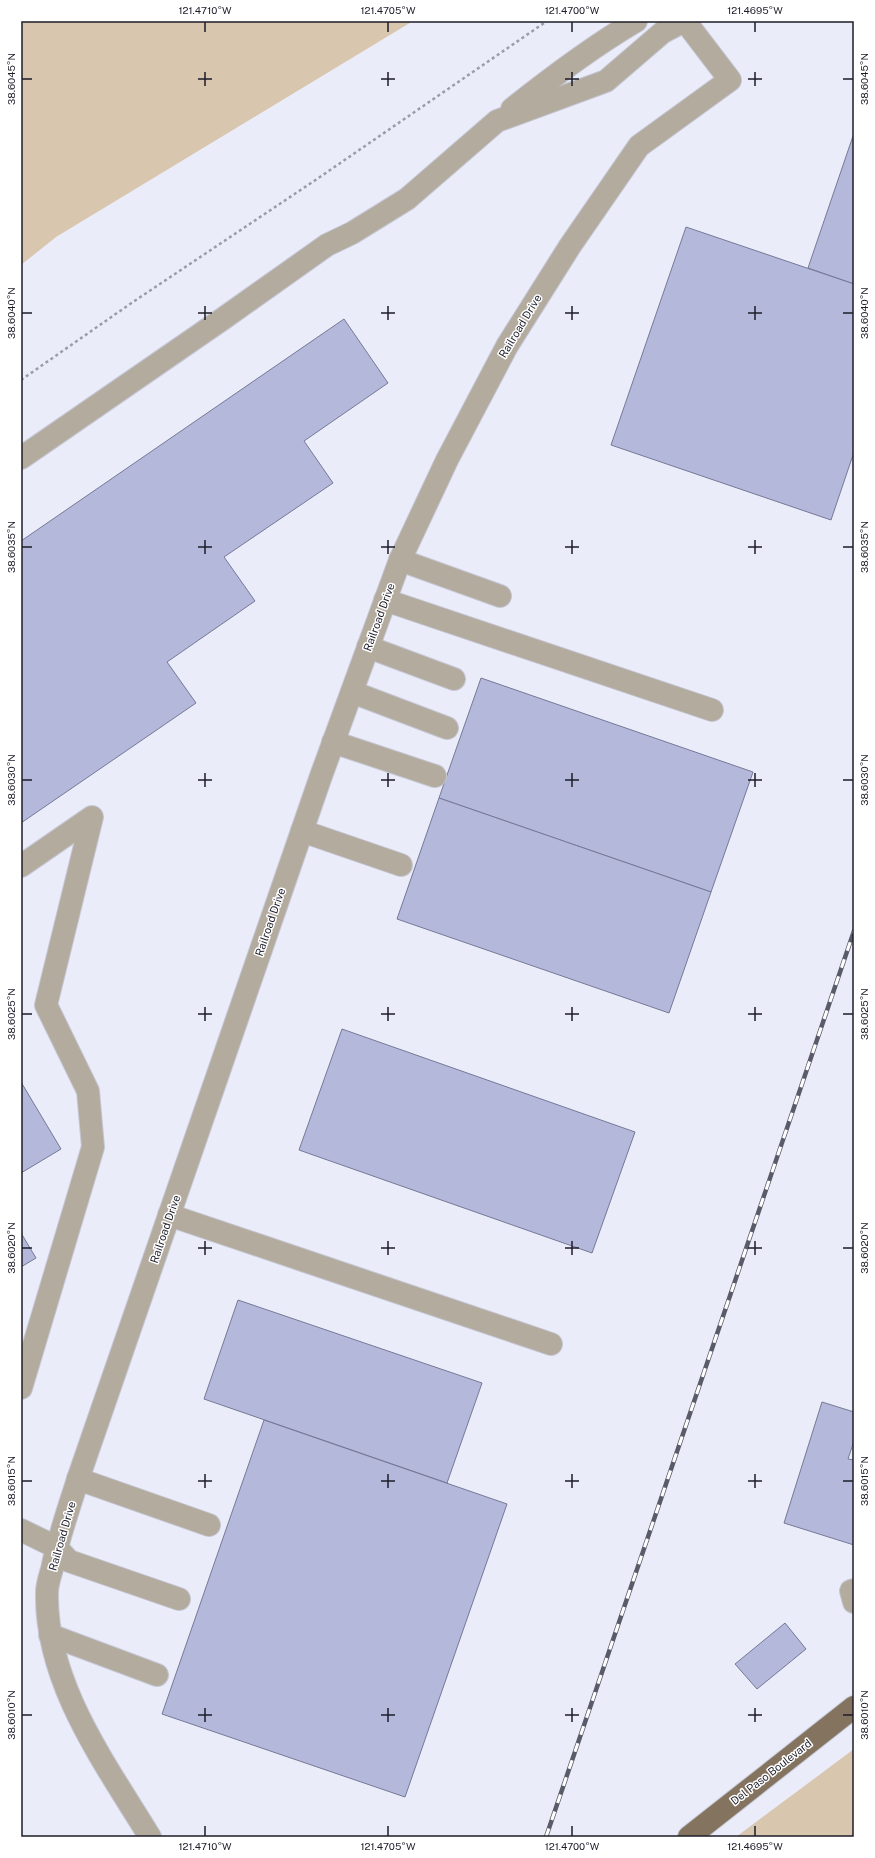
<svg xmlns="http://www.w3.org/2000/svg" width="875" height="1858" font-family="'Public Sans',sans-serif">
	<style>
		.green { fill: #d9c6ae }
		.building { fill: #b4b8db; stroke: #767996 }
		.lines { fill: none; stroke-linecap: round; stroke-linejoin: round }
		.minor-casing { stroke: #c5c7d4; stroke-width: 24 }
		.major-casing { stroke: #c5c7d4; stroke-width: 24 }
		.path { stroke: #9b9ca9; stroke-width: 2.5; stroke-dasharray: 3 3; stroke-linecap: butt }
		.minor { stroke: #b4ab9f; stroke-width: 22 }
		.major { stroke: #84735e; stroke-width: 22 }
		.rail-casing { stroke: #5a5b68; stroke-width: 4.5 }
		.rail { stroke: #fff; stroke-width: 3; stroke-dasharray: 9; stroke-linecap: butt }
		.ticks { fill: none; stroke: #1c1d29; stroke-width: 1.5 }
		.labels { text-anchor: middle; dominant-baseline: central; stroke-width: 3; stroke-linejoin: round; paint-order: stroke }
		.street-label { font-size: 11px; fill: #1c1d29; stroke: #fff }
		.neatline { fill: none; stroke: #1c1d29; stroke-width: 1.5 }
		.ticks-label { font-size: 10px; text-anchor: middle; fill: #1c1d29 }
	</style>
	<rect width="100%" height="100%" fill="#eaecf9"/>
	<!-- green -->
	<g class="green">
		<polygon points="21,21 413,21 56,237 21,265"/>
		<polygon points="854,1749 854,1837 736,1837"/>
	</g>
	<!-- building -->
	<g class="building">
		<polygon points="854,133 854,284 808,268"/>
		<polygon points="686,227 854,284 854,452 831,520 611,445"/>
		<polygon points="344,319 388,383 304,441 333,483 224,557 255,601 167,662 196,703 21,823 21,541"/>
		<polygon points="481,678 753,772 711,892 439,798"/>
		<polygon points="439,798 711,892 669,1013 397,919"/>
		<polygon points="342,1029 635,1132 592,1253 299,1150"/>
		<polygon points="21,1082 61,1149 21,1173"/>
		<polygon points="21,1233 36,1258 21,1267"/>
		<polygon points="238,1300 482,1383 447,1483 204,1399"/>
		<polygon points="822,1402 854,1412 854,1441 848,1459 854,1460 854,1545 784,1523"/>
		<polygon points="264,1420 507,1504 405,1797 162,1714"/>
		<polygon points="785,1623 806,1649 757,1689 735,1664"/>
	</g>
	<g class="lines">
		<defs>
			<g id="minor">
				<path d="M512,109C552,77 592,47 636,21"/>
				<polyline points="21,458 224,318 327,245 352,233 407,199 497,121 606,81 663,32 684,21"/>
				<polyline points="400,560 500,596"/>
				<polyline points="385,600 712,710"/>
				<polyline points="368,647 454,679"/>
				<polyline points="352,692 447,728"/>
				<polyline points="333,742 435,776"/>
				<polyline points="302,831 401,865"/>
				<polyline points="21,866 92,817 46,1005 88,1091 93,1147 21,1388"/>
				<polyline points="169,1215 551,1344"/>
				<polyline points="78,1479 209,1525"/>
				<polyline points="21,1530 56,1547 69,1561 179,1599"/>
				<polyline points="854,1590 851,1591 854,1602"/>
				<polyline points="50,1635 157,1675"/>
				<path d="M150,1837C105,1763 45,1683 47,1592C47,1585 50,1576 52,1569C58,1538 69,1508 78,1479L321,776L400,560L447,460L507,346L570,246L639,146L730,80L685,21"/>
			</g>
			<polyline id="major" points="689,1837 854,1707"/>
		</defs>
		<!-- minor casing -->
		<use href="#minor" class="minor-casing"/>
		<!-- major casing -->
		<use href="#major" class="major-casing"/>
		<!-- path -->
		<polyline class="path" points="21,380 130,304 317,179 547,21"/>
		<!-- minor -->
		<use href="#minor" class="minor"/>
		<!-- major -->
		<use href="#major" class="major"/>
		<defs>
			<polyline id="rail" points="546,1837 854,931"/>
		</defs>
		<!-- rail casing -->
		<use href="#rail" class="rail-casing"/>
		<!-- rail -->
		<use href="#rail" class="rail"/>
	</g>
	<!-- ticks -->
	<path class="ticks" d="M205,22V32M388,22V32M572,22V32M755,22V32M205,72V86M388,72V86M572,72V86M755,72V86M22,79H32M198,79H212M381,79H395M565,79H579M748,79H762M843,79H853M205,306V320M388,306V320M572,306V320M755,306V320M22,313H32M198,313H212M381,313H395M565,313H579M748,313H762M843,313H853M205,540V554M388,540V554M572,540V554M755,540V554M22,547H32M198,547H212M381,547H395M565,547H579M748,547H762M843,547H853M205,773V787M388,773V787M572,773V787M755,773V787M22,780H32M198,780H212M381,780H395M565,780H579M748,780H762M843,780H853M205,1007V1021M388,1007V1021M572,1007V1021M755,1007V1021M22,1014H32M198,1014H212M381,1014H395M565,1014H579M748,1014H762M843,1014H853M205,1241V1255M388,1241V1255M572,1241V1255M755,1241V1255M22,1248H32M198,1248H212M381,1248H395M565,1248H579M748,1248H762M843,1248H853M205,1474V1488M388,1474V1488M572,1474V1488M755,1474V1488M22,1481H32M198,1481H212M381,1481H395M565,1481H579M748,1481H762M843,1481H853M205,1708V1722M388,1708V1722M572,1708V1722M755,1708V1722M22,1715H32M198,1715H212M381,1715H395M565,1715H579M748,1715H762M843,1715H853M205,1826V1836M388,1826V1836M572,1826V1836M755,1826V1836"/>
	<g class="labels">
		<!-- street labels -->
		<g class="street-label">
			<text transform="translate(520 326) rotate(-59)">Railroad Drive</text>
			<text transform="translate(379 617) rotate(-70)">Railroad Drive</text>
			<text transform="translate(270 922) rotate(-71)">Railroad Drive</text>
			<text transform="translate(165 1229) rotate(-71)">Railroad Drive</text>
			<text transform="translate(62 1536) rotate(-74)">Railroad Drive</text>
			<text transform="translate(771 1772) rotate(-38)">Del Paso Boulevard</text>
		</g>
	</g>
	<!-- border -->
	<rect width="875" height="1858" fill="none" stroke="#ffffff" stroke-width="44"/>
	<rect x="22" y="22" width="831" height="1814" class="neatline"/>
	<g class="ticks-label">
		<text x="205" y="14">121.4710°W</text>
		<text x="388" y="14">121.4705°W</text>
		<text x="572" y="14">121.4700°W</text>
		<text x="755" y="14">121.4695°W</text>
		<text transform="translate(11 79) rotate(-90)" y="4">38.6045°N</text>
		<text transform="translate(864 79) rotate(-90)" y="4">38.6045°N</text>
		<text transform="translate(11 313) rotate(-90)" y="4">38.6040°N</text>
		<text transform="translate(864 313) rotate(-90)" y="4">38.6040°N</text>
		<text transform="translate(11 547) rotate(-90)" y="4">38.6035°N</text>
		<text transform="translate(864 547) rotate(-90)" y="4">38.6035°N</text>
		<text transform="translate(11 780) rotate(-90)" y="4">38.6030°N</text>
		<text transform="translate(864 780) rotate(-90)" y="4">38.6030°N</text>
		<text transform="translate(11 1014) rotate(-90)" y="4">38.6025°N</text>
		<text transform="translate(864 1014) rotate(-90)" y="4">38.6025°N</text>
		<text transform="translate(11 1248) rotate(-90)" y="4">38.6020°N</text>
		<text transform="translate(864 1248) rotate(-90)" y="4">38.6020°N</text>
		<text transform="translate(11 1481) rotate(-90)" y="4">38.6015°N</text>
		<text transform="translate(864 1481) rotate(-90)" y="4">38.6015°N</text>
		<text transform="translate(11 1715) rotate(-90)" y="4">38.6010°N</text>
		<text transform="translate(864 1715) rotate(-90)" y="4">38.6010°N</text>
		<text x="205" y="1850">121.4710°W</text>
		<text x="388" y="1850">121.4705°W</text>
		<text x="572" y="1850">121.4700°W</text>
		<text x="755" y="1850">121.4695°W</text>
	</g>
</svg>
